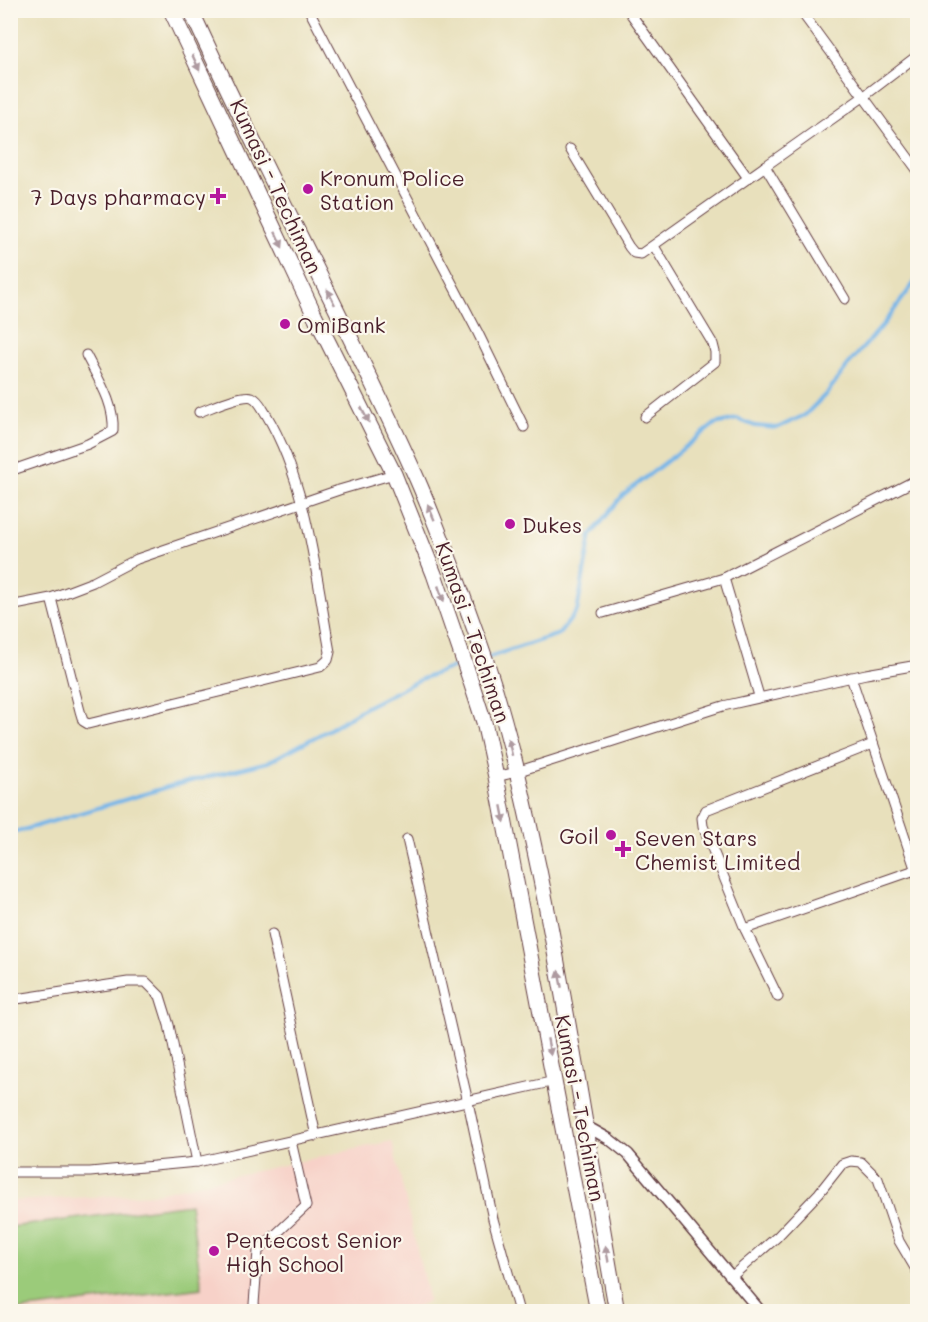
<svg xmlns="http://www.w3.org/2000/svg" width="928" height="1322" font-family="Mali,sans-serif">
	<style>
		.built { fill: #f7d1c8 }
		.green { fill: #9bcb7a; stroke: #727552; stroke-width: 1.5 }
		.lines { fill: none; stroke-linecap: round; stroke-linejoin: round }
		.stream { stroke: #75b5e9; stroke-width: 4 }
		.minor-casing { stroke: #623c41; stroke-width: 11 }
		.tertiary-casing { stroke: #623c41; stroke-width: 13 }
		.trunk-casing { stroke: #623c41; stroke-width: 17 }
		.minor { stroke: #fff; stroke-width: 9 }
		.tertiary { stroke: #fff; stroke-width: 10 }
		.trunk { stroke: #fff; stroke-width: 15 }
		.oneway { fill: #ae9aa0 }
		.poi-dot { fill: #b5179e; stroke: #fbf7ec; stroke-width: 2 }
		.labels { text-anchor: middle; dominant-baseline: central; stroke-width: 4.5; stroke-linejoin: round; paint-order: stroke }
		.poi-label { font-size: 21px; fill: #4a1f2b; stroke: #fbf7ec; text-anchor: start }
		.street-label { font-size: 21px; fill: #4a1f2b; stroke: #fbf7ec }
	</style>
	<rect width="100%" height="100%" fill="#fbf7ec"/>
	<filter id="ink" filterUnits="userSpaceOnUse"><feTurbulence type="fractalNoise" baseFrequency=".0167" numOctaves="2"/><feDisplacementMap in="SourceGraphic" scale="12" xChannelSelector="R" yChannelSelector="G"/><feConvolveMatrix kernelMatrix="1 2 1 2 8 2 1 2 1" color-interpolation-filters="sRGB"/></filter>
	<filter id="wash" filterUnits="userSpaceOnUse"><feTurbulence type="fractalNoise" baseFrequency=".008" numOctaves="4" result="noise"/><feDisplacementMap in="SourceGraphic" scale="24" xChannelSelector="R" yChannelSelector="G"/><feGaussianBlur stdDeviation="1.35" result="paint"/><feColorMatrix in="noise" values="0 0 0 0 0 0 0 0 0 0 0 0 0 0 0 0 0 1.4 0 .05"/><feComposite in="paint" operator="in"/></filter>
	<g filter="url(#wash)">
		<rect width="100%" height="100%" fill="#e8e0bc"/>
		<!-- built -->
		<polygon class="built" points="392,1141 429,1301 405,1312 11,1312 11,1201 152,1194"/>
		<!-- green -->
		<polygon class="green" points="190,1204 202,1288 12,1311 11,1227"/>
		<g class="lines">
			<!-- stream -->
			<g class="stream">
				<polyline points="489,657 559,634 577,611 591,535 623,495 715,424 737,419 755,426 777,428 805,415 827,393 848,365 882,326 918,278"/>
				<polyline points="10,831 20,831 171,786 268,762 330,729 366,707 419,680 461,664"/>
			</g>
		</g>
	</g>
	<g filter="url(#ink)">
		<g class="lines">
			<defs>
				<g id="minor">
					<polyline points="309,10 477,331 524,427"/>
					<polyline points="628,10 748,178"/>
					<polyline points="800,10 918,171"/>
					<polyline points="570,149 629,247 634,253 641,254 863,97 918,55"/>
					<polyline points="765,166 845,299"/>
					<polyline points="645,417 715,362 715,352 713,344 654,246"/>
					<path d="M10,471L88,444L113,431C115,403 98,379 86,355"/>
					<path d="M51,598L80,711L83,721L88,724L320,667L328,660L330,652C316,575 307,482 266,414C262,408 259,400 252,397C240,394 211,408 199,412"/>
					<polyline points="10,606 51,598 93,582 137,559 339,490 394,474"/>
					<polyline points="603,613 724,578"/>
					<polyline points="851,677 918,877"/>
					<polyline points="759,696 724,578 918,479"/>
					<polyline points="496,777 516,772 723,706 866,674 918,665"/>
					<polyline points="407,839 468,1102 493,1219 519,1312"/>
					<polyline points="745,929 915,870"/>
					<polyline points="272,934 316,1136"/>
					<polyline points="778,997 745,929 703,826 702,818 706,810 873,744"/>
					<polyline points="10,1000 128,982 146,982 160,996 169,1025 197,1162"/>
					<polyline points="10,1172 90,1172 197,1162 555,1081"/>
					<polyline points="731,1277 777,1237 819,1193 842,1164 851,1161 861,1162 878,1179 899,1241 918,1273"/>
					<polyline points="257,1312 254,1304 258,1251 306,1206 291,1141"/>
				</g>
				<polyline id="tertiary" points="584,1125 609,1139 628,1154 761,1312"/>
				<g id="trunk">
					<polyline points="171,10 315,316 394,474 434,574 469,676 484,722 496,777 598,1312"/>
					<path d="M191,10C262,168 346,320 417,479C441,534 461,590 481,647C507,719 524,800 540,875C570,1020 591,1166 617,1312"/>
				</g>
			</defs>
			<!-- minor casing -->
			<use href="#minor" class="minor-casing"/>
			<!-- tertiary casing -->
			<use href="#tertiary" class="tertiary-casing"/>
			<!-- trunk casing -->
			<use href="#trunk" class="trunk-casing"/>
			<!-- minor -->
			<use href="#minor" class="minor"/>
			<!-- tertiary -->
			<use href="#tertiary" class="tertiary"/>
			<!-- trunk -->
			<use href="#trunk" class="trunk"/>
		</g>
		<!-- one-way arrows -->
		<defs><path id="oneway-solid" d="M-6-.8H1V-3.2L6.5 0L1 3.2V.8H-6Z" transform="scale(1.5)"/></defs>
		<g class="oneway">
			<use href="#oneway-solid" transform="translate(196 63) rotate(65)"/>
			<use href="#oneway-solid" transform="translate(279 240) rotate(65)"/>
			<use href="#oneway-solid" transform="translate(331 297) rotate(-116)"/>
			<use href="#oneway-solid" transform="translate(365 415) rotate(63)"/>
			<use href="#oneway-solid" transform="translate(431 512) rotate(-113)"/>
			<use href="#oneway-solid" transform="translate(441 594) rotate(71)"/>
			<use href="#oneway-solid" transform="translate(510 747) rotate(-104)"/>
			<use href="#oneway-solid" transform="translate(503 814) rotate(79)"/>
			<use href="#oneway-solid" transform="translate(560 979) rotate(-101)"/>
			<use href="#oneway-solid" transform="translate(549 1047) rotate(79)"/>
			<use href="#oneway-solid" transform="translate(607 1254) rotate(-100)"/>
		</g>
	</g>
	<!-- markers -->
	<g class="poi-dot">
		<circle cx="308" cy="189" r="6"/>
		<path d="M215 187h6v6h6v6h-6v6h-6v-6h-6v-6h6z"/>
		<circle cx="285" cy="324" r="6"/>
		<circle cx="510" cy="524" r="6"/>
		<circle cx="611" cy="835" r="6"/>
		<path d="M620 840h6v6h6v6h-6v6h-6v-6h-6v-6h6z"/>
		<circle cx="214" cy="1251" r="6"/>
	</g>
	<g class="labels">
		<!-- poi labels -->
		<g class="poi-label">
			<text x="320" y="177">Kronum Police<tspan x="320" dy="24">Station</tspan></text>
			<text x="206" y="196" text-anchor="end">7 Days pharmacy</text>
			<text x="297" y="324">OmiBank</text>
			<text x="522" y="524">Dukes</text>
			<text x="599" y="835" text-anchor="end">Goil</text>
			<text x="635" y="837">Seven Stars<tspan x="635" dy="24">Chemist Limited</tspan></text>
			<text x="226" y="1239">Pentecost Senior<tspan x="226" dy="24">High School</tspan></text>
		</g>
		<!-- street labels -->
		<g class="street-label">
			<text transform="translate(277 186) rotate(65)">Kumasi - Techiman</text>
			<text transform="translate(474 632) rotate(71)">Kumasi - Techiman</text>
			<text transform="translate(581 1108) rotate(79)">Kumasi - Techiman</text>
		</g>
	</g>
	<!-- margin -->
	<rect width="928" height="1322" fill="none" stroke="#fbf7ec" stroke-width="36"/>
</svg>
